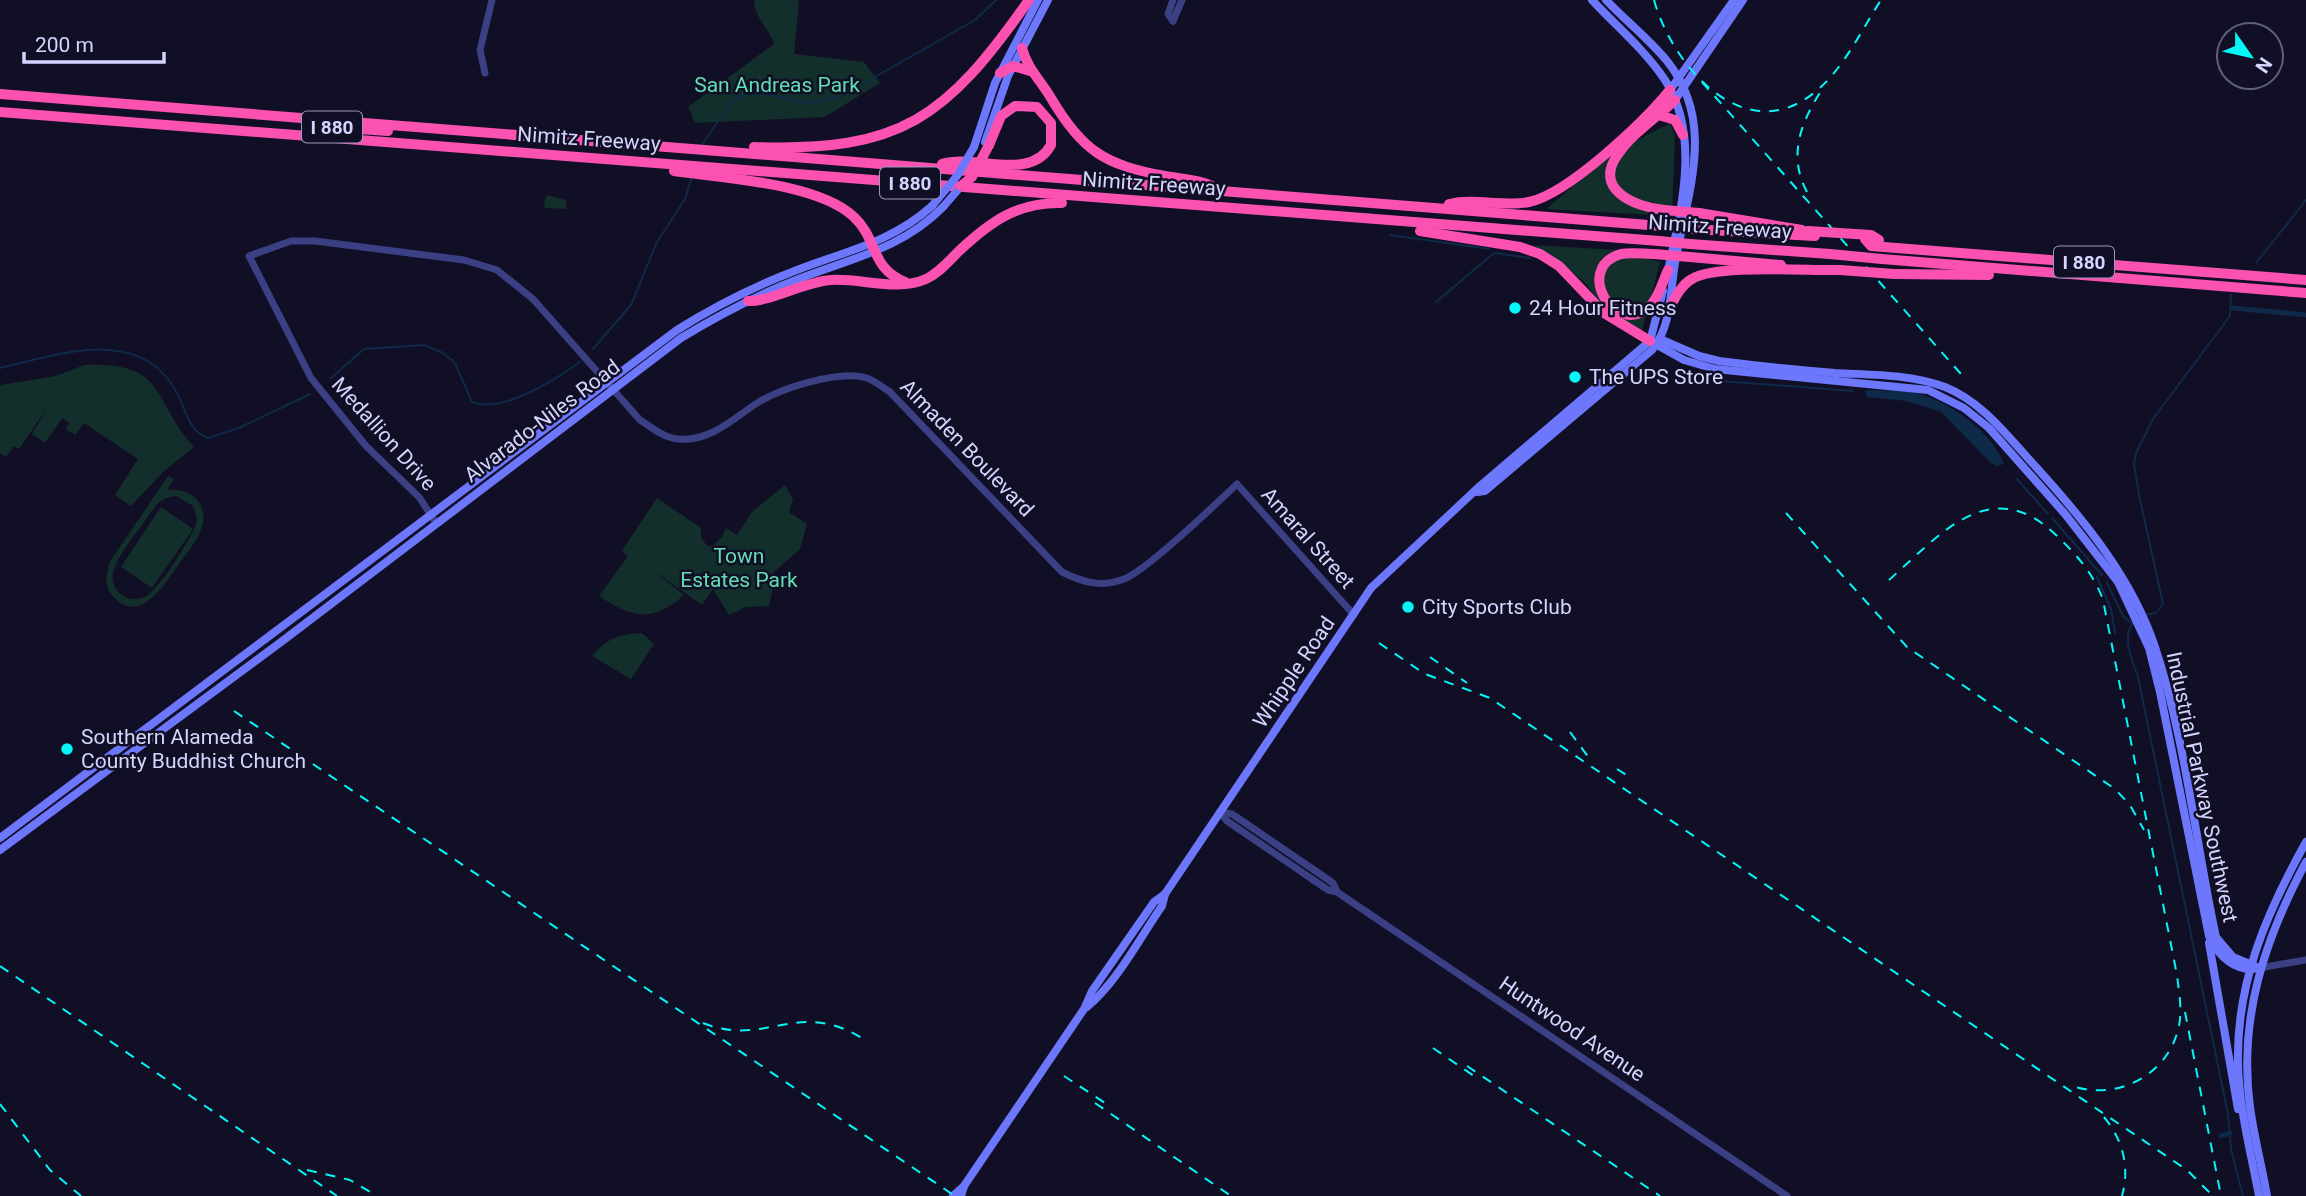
<svg xmlns="http://www.w3.org/2000/svg" width="2306" height="1196" font-family="Roboto,sans-serif">
	<style>
		.green { fill: #122f2b; fill-rule: evenodd }
		.water { fill: #0f2a49 }
		.lines { fill: none; stroke-linecap: round; stroke-linejoin: round }
		.stream { stroke: #0f2a49; stroke-width: 2 }
		.canal { stroke: #0f2a49; stroke-width: 5 }
		.tertiary { stroke: #3b3f83; stroke-width: 7 }
		.secondary { stroke: #6d77fc; stroke-width: 8 }
		.motorway { stroke: #fb52b2; stroke-width: 10 }
		.rail { stroke: #06f6f8; stroke-width: 2; stroke-dasharray: 10 9; stroke-linecap: butt }
		.secondary-bridge { stroke: #6d77fc; stroke-width: 8 }
		.motorway-bridge { stroke: #fb52b2; stroke-width: 10 }
		.poi-dot { fill: #06f6f8; stroke: #110f25; stroke-width: 2.5 }
		.labels { text-anchor: middle; dominant-baseline: central; stroke-width: 5; stroke-linejoin: round; paint-order: stroke }
		.shield { fill: #110f25; stroke: #9a99bd; stroke-width: 2 }
		.shield-label { font-size: 19px; font-weight: bold; fill: #d5d4fe }
		.park-label { font-size: 21px; fill: #61ddb3; stroke: #110f25 }
		.street-label { font-size: 21px; fill: #d5d4fe; stroke: #110f25 }
		.poi-label { font-size: 21px; fill: #d5d4fe; stroke: #110f25; text-anchor: start }
	</style>
	<rect width="100%" height="100%" fill="#110f25"/>
	<!-- green -->
	<g class="green">
		<path d="M754,0H799L794,54L864,62L880,83L825,117L695,123L688,107L774,44C769,28 754,17 754,0Z"/>
		<polygon points="1670,123 1675,136 1672,216 1546,209 1611,154"/>
		<polygon points="547,195 566,200 566,209 545,208 544,202"/>
		<polygon points="1532,245 1618,250 1660,262 1642,331 1607,311 1585,283 1552,255"/>
		<path d="M84,365C168,362 150,398 194,447L164,471L131,506L115,495L138,459L84,423L75,435L66,429L69,423L62,418L45,443L32,434L47,408L19,449L14,446L6,457L0,453V385L56,376Z"/>
		<path d="M168,476L174,479L167,490C178,489 189,491 197,500C216,522 189,549 177,567C161,590 134,630 108,589L106,579L109,563ZM176,496L193,506C196,513 198,520 195,527C189,542 161,585 149,594C133,607 109,593 113,573C117,554 146,521 157,504L166,498Z"/>
		<path d="M785,485L793,500L789,512L807,524L800,549L773,573L775,578L769,606L746,607L729,615L713,589L702,605L651,569L684,595C652,623 632,618 599,596L628,556L622,552L625,546L657,498L701,528V537L707,546H713L722,537L726,528L737,535L752,512Z"/>
		<polygon points="161,507 193,529 152,588 121,567"/>
		<path d="M642,633L654,644L631,679L592,656C607,638 620,634 642,633Z"/>
	</g>
	<!-- water -->
	<path class="water" d="M1868,390C1885,391 1905,390 1920,394C1952,403 1992,433 2004,464L1996,466L1991,463L1941,412L1907,401L1867,397L1865,391Z"/>
	<g class="lines">
		<!-- stream -->
		<g class="stream">
			<polyline points="702,145 728,106 741,96 755,92 808,103 840,97 975,20 996,0"/>
			<polyline points="1390,235 1489,249"/>
			<polyline points="2256,263 2306,200"/>
			<polyline points="1436,302 1494,253 1530,258"/>
			<polyline points="593,349 631,305 657,242 685,199 692,176"/>
			<path d="M0,368C61,354 143,324 178,395C187,412 188,431 208,438L239,428L310,394"/>
			<polyline points="1692,371 1707,379"/>
			<path d="M331,378L364,349L424,345L443,353L455,363L472,402C502,414 555,380 580,362"/>
			<polyline points="1720,381 1853,391"/>
			<polyline points="2017,479 2048,514"/>
			<polyline points="2052,518 2102,575"/>
			<polyline points="2097,577 2111,609 2115,633"/>
			<polyline points="2107,583 2123,616 2131,623"/>
			<polyline points="2145,615 2156,613 2163,604 2139,495 2134,464 2136,453 2153,419 2230,316 2231,294"/>
			<path d="M2134,621C2121,637 2132,660 2138,677L2228,1114L2231,1149L2243,1196"/>
		</g>
		<!-- canal -->
		<g class="canal">
			<polyline points="2232,308 2306,315"/>
			<polyline points="2221,1136 2230,1133"/>
		</g>
		<!-- tertiary -->
		<g class="tertiary">
			<polyline points="1173,0 1168,14 1173,21"/>
			<polyline points="1173,21 1182,0"/>
			<polyline points="485,73 480,50 492,0"/>
			<path d="M436,523L419,497L366,446L311,378L249,256L291,241H315L464,260L497,270L533,299L640,420C651,427 664,438 678,439C708,442 731,421 754,405C778,389 839,369 867,378C875,381 882,387 890,392L1062,572C1082,582 1101,588 1124,579C1146,571 1216,504 1237,484L1354,615"/>
			<polyline points="1220,812 1227,821 1328,890 1337,892 1787,1196"/>
			<polyline points="1220,812 1232,814 1320,874 1333,883 1337,892"/>
			<polyline points="2259,968 2306,960"/>
		</g>
		<!-- secondary -->
		<g class="secondary">
			<path d="M1592,0C1616,26 1645,50 1665,80C1702,137 1680,214 1667,275"/>
			<polyline points="1670,90 1734,0"/>
			<polyline points="1675,100 1743,0"/>
			<polyline points="985,142 1008,76 1048,0"/>
			<polyline points="974,147 995,83 1038,0"/>
			<path d="M1660,339L1699,356L1719,361C1758,366 1796,370 1835,373C1872,375 1910,374 1945,387C1983,402 2009,438 2036,467C2084,520 2132,578 2155,647C2186,740 2195,841 2216,937L2233,957L2259,968"/>
			<path d="M1650,341L1684,360L1715,369L1928,390L1964,408L1989,428L2065,514L2118,582L2149,648L2160,692L2209,936C2219,957 2236,973 2259,968"/>
			<path d="M1477,492L1485,491L1652,350C1672,326 1670,291 1675,263C1687,193 1717,123 1667,61C1649,39 1626,21 1606,0"/>
			<path d="M0,838L677,330C715,306 755,286 797,270C846,251 892,242 932,206"/>
			<path d="M0,850L281,642L681,338C719,315 759,294 801,278C853,258 903,248 943,207"/>
			<polyline points="2209,943 2238,1109"/>
			<path d="M1087,1007C1118,981 1139,939 1162,906L1165,894"/>
			<polyline points="953,1196 964,1186 1084,1009 1092,991 1154,902 1165,894 1371,588 1480,486 1650,341 1663,291"/>
			<polyline points="961,1196 964,1186"/>
			<path d="M2259,1196C2251,1153 2239,1108 2238,1064C2236,982 2267,912 2306,842"/>
			<path d="M2267,1196C2262,1166 2254,1137 2250,1107C2238,1018 2265,938 2306,862"/>
		</g>
		<!-- motorway -->
		<g class="motorway">
			<path d="M1022,48C1027,68 1041,81 1051,98C1082,151 1105,165 1165,176C1180,179 1198,179 1212,186"/>
			<polyline points="1000,73 1013,66 1030,71"/>
			<polyline points="0,94 1661,226"/>
			<polyline points="0,112 1659,241"/>
			<polyline points="1659,115 1675,120 1683,135"/>
			<polyline points="345,128 388,131"/>
			<path d="M754,147C902,152 946,118 1029,0"/>
			<path d="M942,164C974,153 1030,183 1051,145V123L1037,107L1015,106L1001,116L989,145"/>
			<path d="M674,171C722,178 819,183 854,217C878,239 870,268 905,282"/>
			<path d="M1449,204C1475,198 1503,207 1529,202C1568,194 1644,122 1670,90"/>
			<path d="M1664,210C1635,207 1591,189 1619,153C1633,133 1657,117 1675,100"/>
			<polyline points="1699,213 1802,230"/>
			<polyline points="1692,229 1815,236"/>
			<polyline points="1420,231 1520,247 1540,254 1559,266 1604,313 1650,341"/>
			<polyline points="1865,239 1871,246 2306,280"/>
			<polyline points="1690,244 1830,254"/>
			<path d="M1654,254C1644,254 1632,252 1621,254C1572,268 1617,341 1651,305C1659,296 1663,281 1668,270"/>
			<polyline points="1690,257 1781,265"/>
			<polyline points="1882,259 2306,293"/>
			<polyline points="1894,274 1989,275"/>
			<path d="M748,301C770,302 803,282 831,280C862,278 897,292 926,279C939,273 949,261 959,251C990,222 1017,202 1062,203"/>
			<path d="M1669,309C1675,298 1681,285 1692,279C1716,264 1808,271 1840,270"/>
		</g>
		<!-- rail -->
		<g class="rail">
			<path d="M1654,0C1672,65 1744,150 1815,92C1843,70 1862,29 1881,0"/>
			<polyline points="1702,82 1961,374"/>
			<path d="M1807,192C1788,156 1800,124 1821,91"/>
			<polyline points="1786,513 1907,647 2115,789 2130,805 2144,830"/>
			<path d="M1889,580C1940,535 1990,472 2056,535C2076,554 2094,574 2103,600L2177,975C2179,993 2183,1012 2178,1030C2166,1077 2114,1102 2069,1085"/>
			<polyline points="1379,643 1425,674 1490,698 2187,1170 2213,1196"/>
			<polyline points="1430,657 1467,683"/>
			<polyline points="234,711 955,1196"/>
			<polyline points="1570,732 1592,762"/>
			<polyline points="1617,769 1631,778"/>
			<polyline points="0,966 337,1196"/>
			<polyline points="2185,1012 2221,1196"/>
			<path d="M703,1023C767,1049 798,995 868,1042"/>
			<polyline points="1433,1048 1474,1076"/>
			<polyline points="1467,1066 1660,1196"/>
			<polyline points="1064,1076 1108,1105"/>
			<polyline points="1095,1103 1231,1196"/>
			<polyline points="0,1104 50,1170 81,1196"/>
			<path d="M2104,1117C2123,1140 2130,1167 2122,1196"/>
			<polyline points="307,1170 350,1180 377,1196"/>
		</g>
		<!-- secondary-bridge -->
		<g class="secondary-bridge">
			<polyline points="932,206 957,176 974,147"/>
			<polyline points="943,207 963,184"/>
		</g>
		<!-- motorway-bridge -->
		<g class="motorway-bridge">
			<polyline points="961,186 972,177 989,145"/>
			<polyline points="1664,210 1699,213"/>
			<polyline points="1661,226 1692,229"/>
			<polyline points="1808,231 1871,235 1879,240"/>
			<polyline points="1659,241 1690,244"/>
			<polyline points="1654,254 1690,257"/>
			<polyline points="1830,254 1882,259"/>
			<polyline points="1840,270 1894,274"/>
		</g>
	</g>
	<!-- markers -->
	<g class="poi-dot">
		<circle cx="1515" cy="308" r="7"/>
		<circle cx="1575" cy="377" r="7"/>
		<circle cx="1408" cy="607" r="7"/>
		<circle cx="67" cy="749" r="7"/>
	</g>
	<g class="labels">
		<!-- shield labels -->
		<g class="shield">
			<rect x="302" y="111.5" width="60" height="31" rx="5"/>
			<rect x="880" y="167.5" width="60" height="31" rx="5"/>
			<rect x="2054" y="246.5" width="60" height="31" rx="5"/>
		</g>
		<g class="shield-label">
			<text x="332" y="127">I 880</text>
			<text x="910" y="183">I 880</text>
			<text x="2084" y="262">I 880</text>
		</g>
		<!-- park labels -->
		<g class="park-label">
			<text x="777" y="85">San Andreas Park</text>
			<text x="739" y="556">Town<tspan x="739" dy="24">Estates Park</tspan></text>
		</g>
		<!-- street labels -->
		<g class="street-label">
			<text transform="translate(589 139) rotate(4)">Nimitz Freeway</text>
			<text transform="translate(1154 184) rotate(4)">Nimitz Freeway</text>
			<text transform="translate(1720 227) rotate(4)">Nimitz Freeway</text>
			<text transform="translate(542 421) rotate(-37)">Alvarado-Niles Road</text>
			<text transform="translate(384 434) rotate(48)">Medallion Drive</text>
			<text transform="translate(967 448) rotate(46)">Almaden Boulevard</text>
			<text transform="translate(1308 538) rotate(48)">Amaral Street</text>
			<text transform="translate(1294 672) rotate(-56)">Whipple Road</text>
			<text transform="translate(2202 787) rotate(78)">Industrial Parkway Southwest</text>
			<text transform="translate(1572 1029) rotate(34)">Huntwood Avenue</text>
		</g>
		<!-- poi labels -->
		<g class="poi-label">
			<text x="1529" y="308">24 Hour Fitness</text>
			<text x="1589" y="377">The UPS Store</text>
			<text x="1422" y="607">City Sports Club</text>
			<text x="81" y="737">Southern Alameda<tspan x="81" dy="24">County Buddhist Church</tspan></text>
		</g>
	</g>
	<!-- north arrow -->
	<g transform="translate(2250 56) rotate(124)"><circle r="33" fill="#110f25" stroke="#5f5e7c" stroke-width="2"/>
	<path d="M0-5L12 26L0 18L-12 26Z" fill="#06f6f8"/>
	<text y="-10" font-size="19" font-weight="bold" text-anchor="middle" fill="#d5d4fe">N</text>
	</g>
	<!-- scale -->
	<path d="M24 52v10h140v-10" fill="none" stroke="#d5d4fe" stroke-width="3.5"/>
	<text x="35" y="52" font-size="21" fill="#d5d4fe" stroke="#110f25" stroke-width="5" paint-order="stroke">200 m</text>
</svg>
